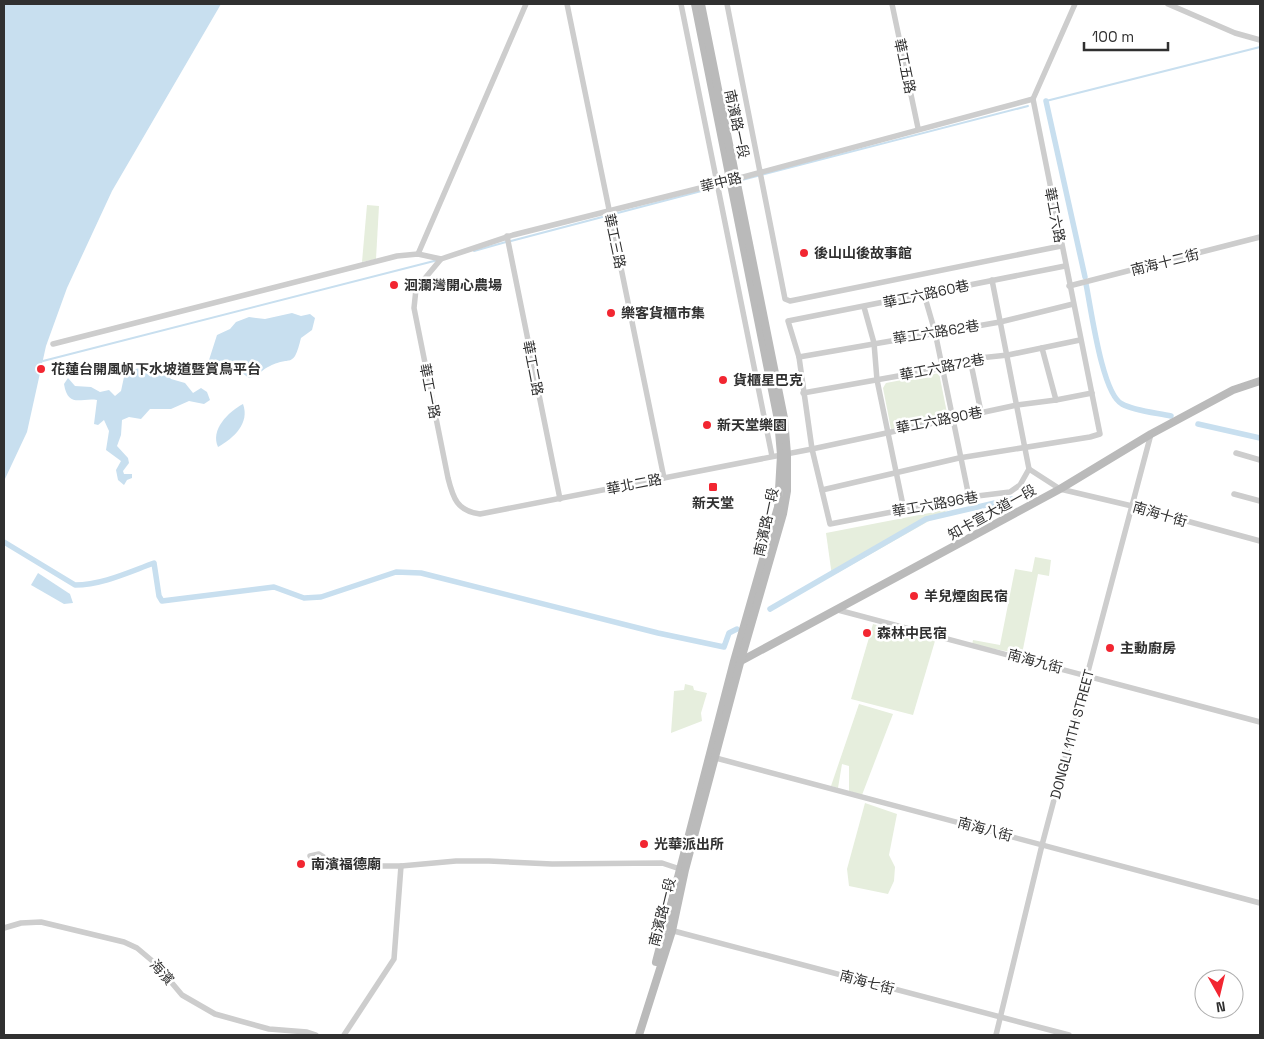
<svg xmlns="http://www.w3.org/2000/svg" width="1264" height="1039" font-family="'Space Grotesk','Noto Sans TC',sans-serif">
	<style>
		.green { fill: #e6eedd }
		.water { fill: #c8dfef }
		.lines { fill: none; stroke-linecap: round; stroke-linejoin: round }
		.stream { stroke: #c8dfef; stroke-width: 2 }
		.canal { stroke: #c8dfef; stroke-width: 5.5 }
		.street { stroke: #cdcdcd; stroke-width: 5.5 }
		.secondary { stroke: #bababa; stroke-width: 8 }
		.poi-dot { fill: #f22631; stroke: #fff; stroke-width: 2 }
		.labels { text-anchor: middle; dominant-baseline: central; stroke-width: 5; stroke-linejoin: round; paint-order: stroke }
		.street-label { font-size: 14px; fill: #303030; stroke: #fff }
		.poi-label { font-size: 14px; font-weight: bold; fill: #303030; stroke: #fff; text-anchor: start }
	</style>
	<rect width="100%" height="100%" fill="#fff"/>
	<!-- green -->
	<g class="green">
		<polygon points="367,205 379,206 376,259 362,262"/>
		<polygon points="939,373 948,418 891,429 883,388 886,383"/>
		<polygon points="950,509 832,576 826,533"/>
		<polygon points="1035,557 1051,560 1049,576 1038,574 1022,654 972,645 973,640 1000,645 1015,569 1032,572"/>
		<polygon points="873,624 935,641 913,715 851,699"/>
		<polygon points="685,684 693,686 694,690 707,693 701,713 702,721 671,733 674,691 684,690"/>
		<polygon points="859,704 893,714 862,795 849,791 849,766 842,764 838,788 831,786"/>
		<polygon points="865,803 897,814 889,855 895,867 894,881 888,894 849,886 847,869"/>
	</g>
	<!-- water -->
	<g class="water">
		<polygon points="4,4 221,4 112,191 67,288 46,346 27,432 4,481"/>
		<path d="M292,313L301,316L310,314L315,318L312,330L301,338C293,370 292,355 270,366C261,370 259,376 249,378L231,365L220,367L209,360L217,335L230,329L236,322L249,317L265,319Z"/>
		<path d="M157,364L171,379L185,383L193,393L201,388L207,392L210,400L204,404L189,401L171,409H150L141,419L129,417L122,420L121,435L117,446L128,458L129,463L123,471L124,474H132V478L127,480L124,485L118,480L116,470L121,461L106,450L109,431L104,420L98,425L94,424L97,400C82,397 68,409 64,384L68,378L75,386L91,387L100,392L109,390L115,396L121,391L124,377L127,371Z"/>
		<path d="M243,404C250,423 234,438 218,447C210,430 228,412 243,404Z"/>
		<polygon points="38,573 70,594 73,603 64,604 31,585"/>
	</g>
	<g class="lines">
		<!-- stream -->
		<g class="stream">
			<polyline points="1046,101 1260,47"/>
			<polyline points="738,181 1028,106"/>
			<polyline points="511,241 728,184"/>
			<polyline points="474,251 506,242"/>
			<polyline points="43,361 438,260"/>
		</g>
		<!-- canal -->
		<g class="canal">
			<polyline points="1046,101 1085,277"/>
			<path d="M1086,284C1091,308 1102,394 1122,404C1134,411 1158,413 1171,416"/>
			<polyline points="1198,424 1260,438"/>
			<path d="M4,542L75,585C102,585 129,572 154,563L159,596L162,601L274,587L304,598L321,597L396,572L421,573L658,633L724,647L729,633L737,629"/>
			<polyline points="770,609 926,519 1012,499"/>
		</g>
		<!-- street -->
		<g class="street">
			<polyline points="567,4 664,478"/>
			<polyline points="681,4 772,456"/>
			<polyline points="727,4 785,299 790,301 1061,246"/>
			<polyline points="892,4 918,128"/>
			<polyline points="1168,4 1235,33 1260,40"/>
			<polyline points="507,236 560,499"/>
			<polyline points="418,254 526,4"/>
			<path d="M441,259L416,289L414,308L448,478C453,498 457,511 480,514L812,449L1017,405L1056,400L1092,393"/>
			<polyline points="992,280 1029,469 1060,489 1132,506 1260,541"/>
			<polyline points="1069,286 1260,237"/>
			<polyline points="924,294 935,332 969,497"/>
			<polyline points="864,307 874,343 877,380 904,510"/>
			<polyline points="53,344 397,256 418,254 441,259 513,235 736,179 1033,99"/>
			<polyline points="1042,348 1056,400"/>
			<polyline points="799,357 1000,322 1073,304"/>
			<polyline points="970,359 981,412"/>
			<polyline points="803,393 943,368 970,359 1008,355 1080,340"/>
			<polyline points="1236,453 1260,460"/>
			<polyline points="1029,469 1020,485 1010,492 969,497 830,524 812,449 799,357 788,321 1065,266"/>
			<polyline points="822,490 959,458 1090,437 1100,434 1033,99 1075,4"/>
			<polyline points="1234,494 1260,501"/>
			<polyline points="838,610 1260,722"/>
			<polyline points="712,757 1260,903"/>
			<polyline points="310,856 319,854 338,866 401,866 456,861 489,861 552,864 662,863 683,870"/>
			<polyline points="4,928 21,923 41,922 124,942 137,948 156,964 182,995 215,1014 269,1029 307,1032 316,1035"/>
			<polyline points="670,930 1069,1035"/>
			<polyline points="344,1035 394,959 401,866"/>
			<polyline points="996,1035 1042,845 1151,434"/>
		</g>
		<!-- secondary -->
		<g class="secondary">
			<polyline points="739,662 1060,489 1151,434 1233,390 1260,381"/>
			<polyline points="656,962 734,661 778,507 781,455 778,420 695,4"/>
			<polyline points="639,1035 672,931 685,870 740,663 783,514 787,491 787,454 784,418 701,4"/>
		</g>
	</g>
	<!-- markers -->
	<g class="poi-dot">
		<circle cx="804" cy="253" r="5"/>
		<circle cx="394" cy="285" r="5"/>
		<circle cx="611" cy="313" r="5"/>
		<circle cx="41" cy="369" r="5"/>
		<circle cx="723" cy="380" r="5"/>
		<circle cx="707" cy="425" r="5"/>
		<rect x="708" y="482" width="10" height="10" rx="2.5"/>
		<circle cx="914" cy="596" r="5"/>
		<circle cx="867" cy="633" r="5"/>
		<circle cx="1110" cy="648" r="5"/>
		<circle cx="644" cy="844" r="5"/>
		<circle cx="301" cy="864" r="5"/>
	</g>
	<g class="labels">
		<!-- street labels -->
		<g class="street-label">
			<text transform="translate(905 66) rotate(78)">華工五路</text>
			<text transform="translate(737 124) rotate(78)">南濱路一段</text>
			<text transform="translate(721 182) rotate(-14)">華中路</text>
			<text transform="translate(1055 215) rotate(79)">華工六路</text>
			<text transform="translate(615 241) rotate(78)">華工三路</text>
			<text transform="translate(1165 262) rotate(-14)">南海十二街</text>
			<text transform="translate(926 294) rotate(-12)">華工六路60巷</text>
			<text transform="translate(936 332) rotate(-9)">華工六路62巷</text>
			<text transform="translate(942 367) rotate(-11)">華工六路72巷</text>
			<text transform="translate(533 368) rotate(79)">華工二路</text>
			<text transform="translate(430 391) rotate(79)">華工一路</text>
			<text transform="translate(939 420) rotate(-11)">華工六路90巷</text>
			<text transform="translate(634 484) rotate(-11)">華北二路</text>
			<text transform="translate(935 504) rotate(-10)">華工六路96巷</text>
			<text transform="translate(992 512) rotate(-29)">知卡宣大道一段</text>
			<text transform="translate(1160 514) rotate(16)">南海十街</text>
			<text transform="translate(766 522) rotate(-78)">南濱路一段</text>
			<text transform="translate(1035 661) rotate(15)">南海九街</text>
			<text transform="translate(1072 734) rotate(-75)">DONGLI 11TH STREET</text>
			<text transform="translate(985 829) rotate(15)">南海八街</text>
			<text transform="translate(662 912) rotate(-76)">南濱路一段</text>
			<text transform="translate(162 972) rotate(48)">海濱</text>
			<text transform="translate(867 982) rotate(15)">南海七街</text>
		</g>
		<!-- poi labels -->
		<g class="poi-label">
			<text x="814" y="253">後山山後故事館</text>
			<text x="404" y="285">洄瀾灣開心農場</text>
			<text x="621" y="313">樂客貨櫃市集</text>
			<text x="51" y="369">花蓮台開風帆下水坡道暨賞鳥平台</text>
			<text x="733" y="380">貨櫃星巴克</text>
			<text x="717" y="425">新天堂樂園</text>
			<text x="713" y="503" text-anchor="middle">新天堂</text>
			<text x="924" y="596">羊兒煙囪民宿</text>
			<text x="877" y="633">森林中民宿</text>
			<text x="1120" y="648">主動廚房</text>
			<text x="654" y="844">光華派出所</text>
			<text x="311" y="864">南濱福德廟</text>
		</g>
	</g>
	<!-- border -->
	<rect width="1264" height="1039" fill="none" stroke="#303030" stroke-width="10"/>
	<!-- north arrow -->
	<g transform="translate(1219 994) rotate(172)"><circle r="24" fill="#ffffff" stroke="#acacac"/>
	<path d="M0-4L9 19L0 12L-9 19Z" fill="#f22631"/>
	<text y="-8" font-size="14" font-weight="bold" text-anchor="middle" fill="#303030">N</text>
	</g>
	<!-- scale -->
	<path d="M1084 42v8h84v-8" fill="none" stroke="#303030" stroke-width="2.5"/>
	<text x="1092" y="42" font-size="15" fill="#303030" stroke="#ffffff" stroke-width="4" paint-order="stroke">100 m</text>
</svg>
